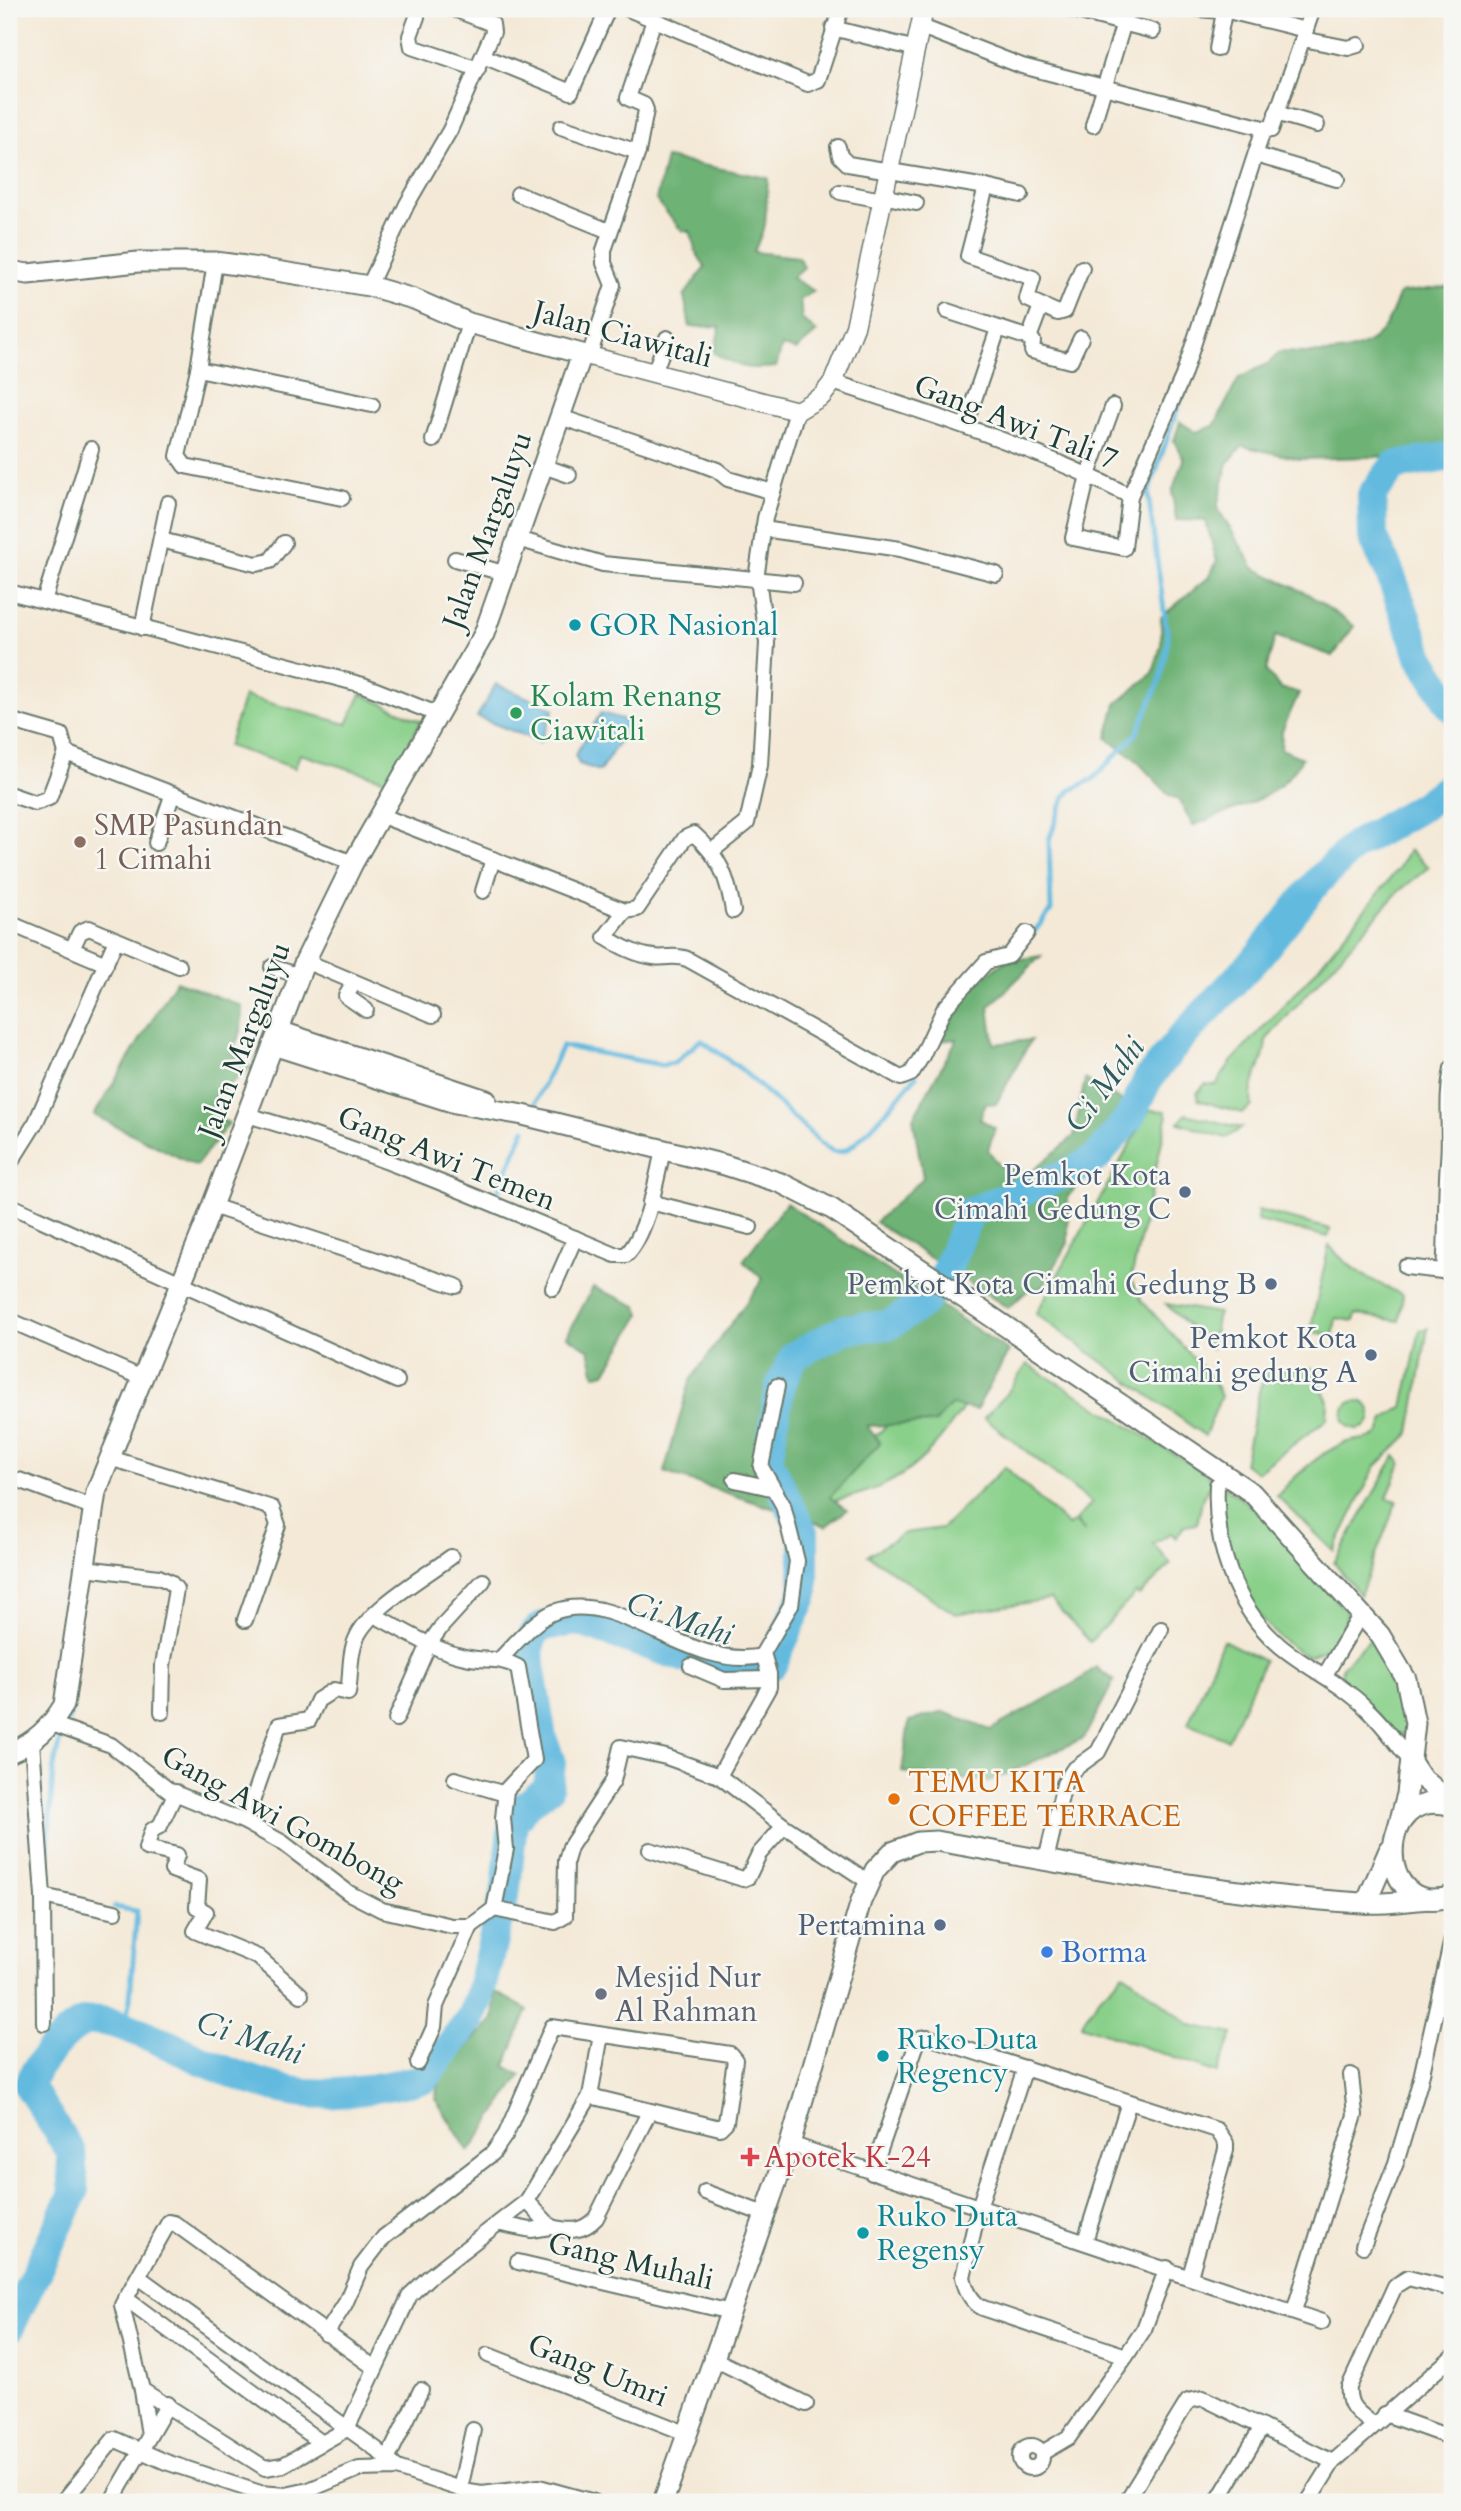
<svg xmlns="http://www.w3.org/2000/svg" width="1461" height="2511" viewBox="0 0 1461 2511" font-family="Cardo,serif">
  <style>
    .green { fill: #89d08a; stroke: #54865f; stroke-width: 2 }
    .forest { fill: #6eb276; stroke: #467855; stroke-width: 2 }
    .water { fill: #62badf; stroke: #407c8a; stroke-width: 2 }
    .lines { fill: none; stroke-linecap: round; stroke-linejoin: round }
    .stream { stroke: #62badf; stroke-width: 5 }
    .river { stroke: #62badf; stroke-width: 30 }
    .minor-casing { stroke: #6a796d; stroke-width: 18 }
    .tertiary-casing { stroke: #6a796d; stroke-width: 21 }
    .secondary-casing { stroke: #6a796d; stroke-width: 23 }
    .minor { stroke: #fff; stroke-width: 14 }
    .tertiary { stroke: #fff; stroke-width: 18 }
    .secondary { stroke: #fff; stroke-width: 19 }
    .culture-dot { fill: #0f9aa8; stroke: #f6f6f2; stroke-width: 2.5 }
    .leisure-dot { fill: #2e9e5b; stroke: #f6f6f2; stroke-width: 2.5 }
    .education-dot { fill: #8d6e63; stroke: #f6f6f2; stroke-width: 2.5 }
    .service-dot { fill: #5c6f8a; stroke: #f6f6f2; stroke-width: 2.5 }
    .food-dot { fill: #e8710a; stroke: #f6f6f2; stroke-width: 2.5 }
    .shop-dot { fill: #3f7fe0; stroke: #f6f6f2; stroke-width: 2.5 }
    .worship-dot { fill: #6b7280; stroke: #f6f6f2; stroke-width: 2.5 }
    .health-dot { fill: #e0444e; stroke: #f6f6f2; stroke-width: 2.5 }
    .labels { text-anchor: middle; stroke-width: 5; stroke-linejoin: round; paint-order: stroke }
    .street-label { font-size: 30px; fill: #1f3d34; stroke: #f6f6f2 }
    .culture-label { font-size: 30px; fill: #0d838f; stroke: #f6f6f2; text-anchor: start }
    .leisure-label { font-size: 30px; fill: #27864d; stroke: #f6f6f2; text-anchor: start }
    .education-label { font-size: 30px; fill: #785e54; stroke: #f6f6f2; text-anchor: start }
    .service-label { font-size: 30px; fill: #4e5e75; stroke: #f6f6f2; text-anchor: end }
    .food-label { font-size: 30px; fill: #c56008; stroke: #f6f6f2; text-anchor: start }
    .shop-label { font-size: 30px; fill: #366cbe; stroke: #f6f6f2; text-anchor: start }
    .worship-label { font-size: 30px; fill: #5b616d; stroke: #f6f6f2; text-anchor: start }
    .health-label { font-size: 30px; fill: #be3a42; stroke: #f6f6f2; text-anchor: start }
    .water-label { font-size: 32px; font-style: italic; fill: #305c5f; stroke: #f6f6f2 }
  </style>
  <rect width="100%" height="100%" fill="#f6f6f2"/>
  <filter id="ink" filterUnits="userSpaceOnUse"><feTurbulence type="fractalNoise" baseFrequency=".0143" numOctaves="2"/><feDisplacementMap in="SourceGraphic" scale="14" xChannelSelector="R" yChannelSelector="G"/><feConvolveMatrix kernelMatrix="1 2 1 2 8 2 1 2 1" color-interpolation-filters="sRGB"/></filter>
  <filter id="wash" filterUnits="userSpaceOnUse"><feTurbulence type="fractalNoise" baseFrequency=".00686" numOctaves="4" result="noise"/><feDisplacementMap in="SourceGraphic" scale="28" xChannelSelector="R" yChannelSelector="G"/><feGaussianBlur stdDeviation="1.57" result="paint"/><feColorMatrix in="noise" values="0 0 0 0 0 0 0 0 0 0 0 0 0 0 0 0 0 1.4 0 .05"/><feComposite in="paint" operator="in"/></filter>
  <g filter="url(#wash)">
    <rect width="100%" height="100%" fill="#f4e9d7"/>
    <g class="green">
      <polygon points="361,694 421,721 389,781 300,754 295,768 228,746 244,696 347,724"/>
      <path d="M1409,850l20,17 -31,25 -132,148c-1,29 -19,40 -14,66l-10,7 -44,-13 -1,-7 8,-9 11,1 15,-23 81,-87 86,-106z"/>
      <polygon points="1149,1110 1165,1111 1167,1118 1131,1280 1142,1301 1214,1381 1221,1396 1205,1436 1036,1314"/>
      <polygon points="1186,1114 1242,1128 1226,1138 1179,1123"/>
      <polygon points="1258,1210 1330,1229 1328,1237 1257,1221"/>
      <path d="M1329,1245c21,26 44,36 74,50l-4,26 -43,-7 -2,7 -18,-3 -3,17 -23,-3z"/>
      <polygon points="1166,1304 1218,1313 1211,1349"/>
      <path d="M1428,1328l-18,105 -35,34 -41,84 -57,-55c17,-19 42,-42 65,-52 12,-6 23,-2 37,-10l5,-15 19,-12 17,-77z"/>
      <polygon points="1027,1364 1215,1479 1203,1497 1197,1524 1184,1526 1176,1538 1171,1533 1153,1544 1171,1564 1139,1596 1136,1593 1090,1642 1050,1599 955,1614 868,1555 905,1533 942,1528 1005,1467 1068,1526 1075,1522 1085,1532 1076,1521 1092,1503 984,1418 1008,1392"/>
      <polygon points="1312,1368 1328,1401 1327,1419 1257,1472 1244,1463 1260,1387 1268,1372"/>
      <path d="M970,1398c-52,77 -76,93 -168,109l33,-54 44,-20 23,-24z"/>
      <circle cx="1357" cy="1415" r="14"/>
      <polygon points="1395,1456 1401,1463 1387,1498 1397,1501 1360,1595 1334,1563"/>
      <path d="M1221,1484l34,25 92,103c-3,23 -18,40 -40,44 -38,-18 -67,-61 -79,-101 -6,-21 -5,-48 -7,-71z"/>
      <polygon points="1376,1633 1399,1666 1415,1733 1396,1734 1341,1682 1342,1667"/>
      <polygon points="1223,1640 1264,1661 1228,1740 1188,1724"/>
      <polygon points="1124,1973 1191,2025 1233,2034 1217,2073 1081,2025 1098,1999"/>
    </g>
    <g class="forest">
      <path d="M666,158l102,20 -3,47 -11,27 44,5 6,10 -12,11 22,13 -14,9 2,19 15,13 -21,18 -14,-4 -6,21c-29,3 -36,1 -62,-14l6,-27 -30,1 -6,-31 21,-29 -9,-15 -6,-21h-8l-26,-31z"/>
      <path d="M1452,286v156l-16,13 -136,4 -58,-13 -14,17 -11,44 37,61 54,26 46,32 -21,30 -58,-20 -9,35 14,17 19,5 -17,38 -1,18 21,9c-23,44 -68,49 -109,68l-14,-27 -9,-3 -35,-37 -28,-21 9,-34 37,-31 8,-28v-28l47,-39 9,-16 -11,-41 -30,-1 -4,-28 12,-32 -10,-19 6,-19 16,10 18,-6 25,-48 30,-15 11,-11c33,1 82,8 104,-24 7,-10 11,-24 16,-35z"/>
      <polygon points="1041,956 989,1007 994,1044 1031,1040 996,1104 986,1103 980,1119 995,1128 988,1150 1000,1166 1030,1173 1074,1136 1085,1079 1126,1104 1106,1155 1068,1196 1068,1243 1043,1287 1027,1291 1008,1308 875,1222 923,1178 913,1118 957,1039 940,1041 968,991 1003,962"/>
      <polygon points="176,981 242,1006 241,1031 232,1052 251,1068 215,1095 221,1106 219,1119 229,1123 196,1166 94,1115"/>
      <polygon points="786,1203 1009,1351 976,1410 951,1405 935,1423 867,1426 880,1443 830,1497 847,1510 826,1526 664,1472 690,1381 763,1279 743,1261"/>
      <polygon points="593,1287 637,1306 641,1314 605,1373 595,1375 589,1350 567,1336"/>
      <polygon points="1096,1667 1114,1681 1084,1738 989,1782 902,1772 909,1721 944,1712 990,1730 1081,1679"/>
      <polygon points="496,1992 528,2010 505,2066 521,2075 469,2152 435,2098 442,2073 493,2019"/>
    </g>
    <g class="water">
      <polygon points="496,684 554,709 540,742 477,717"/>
      <polygon points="601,713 626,720 624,734 600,771 579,764 575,755"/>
    </g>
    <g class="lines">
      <g class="stream">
        <polyline points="1221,283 1247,202"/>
        <polyline points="1030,937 1051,910 1049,840 1064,798 1071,790 1093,779 1137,733 1160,680 1168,640 1148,494 1182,395"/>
        <polyline points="944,1025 957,1003"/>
        <path d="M535,1103l27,-57 100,19 12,-2 27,-23 40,29 80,74c7,6 15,12 25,7 19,-11 55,-56 70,-74"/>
        <polyline points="462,1184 496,1196 525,1129"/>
        <polyline points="68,1722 72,1706"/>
        <polyline points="47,1863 53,1771 61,1734"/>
        <polyline points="114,1907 137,1911 130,1999 124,2027"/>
      </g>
      <g class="river">
        <polyline points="1452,456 1394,466 1372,495 1373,537 1389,571 1420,656 1452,708"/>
        <path d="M9,2329l65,-136 -3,-41 -43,-67c9,-20 39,-60 61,-64 27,-6 102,36 130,47 22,9 49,19 72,23 44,8 89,-4 133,-12l46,-60 9,-22 27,-109 7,-66 14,-18 21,-15 3,-26 -9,-25 -12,-72 -1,-20 5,-12 8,-8 36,-5 154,53 40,-9 32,-71v-59l-36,-75 12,-74 14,-30 51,-27 44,-4 32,-20 21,-24 28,-69 106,-42 21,-13 33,-40 18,-38 31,-39 80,-85 59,-74 37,-36 68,-39 29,-22"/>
      </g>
    </g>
  </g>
  <g filter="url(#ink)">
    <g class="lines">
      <g class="minor-casing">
        <g id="minor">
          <polyline points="628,9 808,84 818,80 841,9"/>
          <polyline points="1069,9 1153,31"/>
          <polyline points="1199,9 1232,12 1306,30"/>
          <polyline points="417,17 410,36 412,47 478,69"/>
          <polyline points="919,26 1022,66 1271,130 1313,9"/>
          <polyline points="833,28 916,49"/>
          <polyline points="1303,39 1348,48 1358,45"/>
          <polyline points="1217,49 1224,12"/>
          <polyline points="483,56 571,92 608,9"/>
          <polyline points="1276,113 1317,125"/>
          <polyline points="1093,125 1128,9"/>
          <polyline points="561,127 638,152"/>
          <polyline points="838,147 840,156 848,164 986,187 1021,195"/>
          <polyline points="1256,155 1337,179"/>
          <polyline points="986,187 968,256 1033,278 1027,299 1058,313 1065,311 1082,268"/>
          <polyline points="840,192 882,200"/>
          <polyline points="518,194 609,231"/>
          <polyline points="882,196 916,203"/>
          <polyline points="215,262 198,369 178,456 185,466 342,498"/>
          <polyline points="369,286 407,204 450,130 493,32 492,24 454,9"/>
          <polyline points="1041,306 1029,338 1033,341 1032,351 1070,361 1081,338"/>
          <polyline points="947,311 1029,338"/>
          <polyline points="589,356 613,285 604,263 604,250 638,152 646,110 644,105 628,98 652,26"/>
          <polyline points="198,369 372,405"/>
          <polyline points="654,373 667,338"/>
          <path d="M833,382c100,33 202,65 297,114l-6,52 -51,-10 15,-63 25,-69"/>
          <polyline points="560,417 696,462 717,470 728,479 773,492"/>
          <polyline points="965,426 998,329"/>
          <polyline points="433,440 469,323"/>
          <polyline points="543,466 569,475"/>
          <polyline points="1130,496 1183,376 1264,128"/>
          <polyline points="763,529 900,549 996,574"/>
          <polyline points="518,539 603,564 794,583"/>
          <polyline points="161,540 256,564 270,561 284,543"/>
          <polyline points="455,559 506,574"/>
          <polyline points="9,592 363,685 437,714"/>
          <polyline points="44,601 91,449"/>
          <polyline points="142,628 168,503"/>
          <polyline points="9,720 61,735 66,753"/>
          <polyline points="9,794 35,803 49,798 66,753 353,863"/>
          <path d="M380,815l245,96 12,-2 48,-71 9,-4c26,23 34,44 39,77"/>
          <polyline points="156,843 172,796"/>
          <polyline points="712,851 747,823 760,765 767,643 757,572 765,518 797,411"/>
          <polyline points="483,891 493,859"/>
          <path d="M625,911l-20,26c15,9 31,18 49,20 13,2 20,-3 33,2l214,119 10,-4 11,-18 22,-47 42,-47 23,-6 18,-23"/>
          <polyline points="9,923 106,964"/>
          <polyline points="72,949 80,932 89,928 179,966"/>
          <polyline points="305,961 433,1015"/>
          <polyline points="272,967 300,976"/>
          <polyline points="354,983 346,996 366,1010"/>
          <path d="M247,1115c127,36 246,89 368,140h11c22,-22 30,-75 37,-105"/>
          <polyline points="9,1165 36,1122 116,940"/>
          <polyline points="650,1202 750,1227"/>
          <polyline points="9,1205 397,1381"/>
          <polyline points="212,1206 456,1286"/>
          <polyline points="1406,1267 1451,1272"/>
          <path d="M1444,1270c3,-36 1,-72 4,-109 3,-32 -3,-58 4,-93"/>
          <polyline points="553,1288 575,1238"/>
          <polyline points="9,1320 142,1378"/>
          <polyline points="110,1458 272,1508 278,1525 245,1620"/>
          <polyline points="19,1480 92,1507"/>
          <polyline points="735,1480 771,1488"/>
          <path d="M1217,1485c-3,58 17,121 62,160 27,23 61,37 87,63 17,16 31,35 45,54"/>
          <polyline points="85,1568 159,1577 170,1582 176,1589 163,1665 162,1712"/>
          <path d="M374,1615c29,15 59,35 91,42 21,5 32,-1 53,10l16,93 -28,30 -3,28 3,31 -12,60"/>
          <path d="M501,1658c16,-16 32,-37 53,-46 64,-25 135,60 208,44"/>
          <polyline points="691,1666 724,1680 769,1679"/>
          <polyline points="1325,1675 1361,1614"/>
          <polyline points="396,1719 429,1644 442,1626 483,1581"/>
          <polyline points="52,1724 111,1745 170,1791 245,1822 283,1843 349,1893 382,1910 452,1926 471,1926 494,1909"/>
          <polyline points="32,1742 43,1896 44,2023"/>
          <polyline points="719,1776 769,1687 769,1674 763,1653 791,1605 797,1561 783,1505 761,1467 777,1386"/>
          <polyline points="455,1779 505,1794"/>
          <polyline points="176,1792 160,1826 152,1830 146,1848 177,1855 172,1870 199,1880 197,1907 206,1912 195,1931 258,1957 301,1995"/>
          <path d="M245,1822l34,-97 30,-5 9,-20 16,-10 14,3c3,-17 1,-39 8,-54 12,-30 68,-62 95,-82"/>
          <polyline points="650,1850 743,1879 748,1877 759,1854 784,1826"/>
          <polyline points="1046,1860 1064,1784 1073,1770 1098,1752 1161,1629"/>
          <polyline points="43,1896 115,1912"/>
          <polyline points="494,1909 555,1922 565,1916 566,1861 570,1847 613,1781 621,1747 666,1757 719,1776 784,1826 869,1882"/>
          <polyline points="418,2063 434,2027 436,2006 471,1926"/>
          <path d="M1025,2068l-46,139 -16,70c3,14 8,25 20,31l143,48"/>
          <polyline points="790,2144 1322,2322"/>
          <polyline points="872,2173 916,2046 921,2038 928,2037 1217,2130 1226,2143 1226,2150 1190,2276"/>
          <polyline points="705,2192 764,2214"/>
          <path d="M527,2201l24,26c18,4 31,6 45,-9l53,-106"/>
          <polyline points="501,2224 531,2230 551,2227"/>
          <polyline points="1085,2241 1129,2102"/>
          <polyline points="1363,2246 1396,2163 1420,2082 1452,1939"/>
          <polyline points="518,2262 731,2312"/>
          <polyline points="140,2278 376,2449 397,2468"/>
          <polyline points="125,2298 322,2443"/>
          <polyline points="1294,2311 1355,2115 1351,2075"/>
          <polyline points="326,2334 345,2304 361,2267 384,2237 493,2153 506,2134 552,2027 730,2054 735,2060 726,2122 720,2128 590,2096"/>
          <polyline points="488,2355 688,2434"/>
          <polyline points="714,2359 806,2404"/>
          <polyline points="142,2390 265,2468 283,2465 347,2429 410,2295 429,2277 527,2201 590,2096 601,2035"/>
          <polyline points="1385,2414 1452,2438"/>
          <path d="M1373,2424c-15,-11 -26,-18 -24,-37l46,-101 13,-8 44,11"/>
          <polyline points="149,2435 142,2390 122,2305 169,2222 174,2223 375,2368"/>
          <circle cx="1031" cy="2457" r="11"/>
          <polyline points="1042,2453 1069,2437 1126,2356 1144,2329 1167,2268"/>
          <polyline points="387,2460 421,2390"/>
          <polyline points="460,2489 473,2430"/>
          <polyline points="63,2502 114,2439 166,2462 260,2493 286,2495 309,2490 359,2469 397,2468 469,2492 482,2494 539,2487 594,2502"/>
          <polyline points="111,2502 168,2404"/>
          <polyline points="1126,2502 1188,2401 1203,2398 1333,2462"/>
          <polyline points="1217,2502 1262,2427"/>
          <polyline points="1308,2502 1333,2462 1452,2357"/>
        </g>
      </g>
      <g class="tertiary-casing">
        <polyline id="tertiary" points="582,354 797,411 822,396 833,382 855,327 924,9"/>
      </g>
      <g class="secondary-casing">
        <g id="secondary">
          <path d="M9,271l19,3 110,-12h77l30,4 124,20 45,13 55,24 113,31 -98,280 -131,229 -48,98 -101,266 -108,265 -32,213c-14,23 -30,38 -55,48"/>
          <polyline points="279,1031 486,1100"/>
          <polyline points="273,1045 455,1103 523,1115 725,1165 781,1183 832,1209 1252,1493 1380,1635 1406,1679 1415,1723 1407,1794 1398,1827"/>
          <polyline points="1411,1762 1421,1777 1452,1803"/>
          <path d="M1452,1806c-78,-24 -79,116 0,90"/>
          <polyline points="1366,1903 1389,1850"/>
          <path d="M663,2502l127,-358 71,-243 14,-31 17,-18 26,-10 19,-1c141,25 282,53 425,62 25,2 50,-4 75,-4"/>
        </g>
      </g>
      <use href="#minor" class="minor"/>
      <use href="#tertiary" class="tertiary"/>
      <use href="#secondary" class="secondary"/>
    </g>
  </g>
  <g class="culture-dot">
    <circle cx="575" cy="625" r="7"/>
    <circle cx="883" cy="2056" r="7"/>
    <circle cx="863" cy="2233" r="7"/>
  </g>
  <circle class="leisure-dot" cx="516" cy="713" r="7"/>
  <circle class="education-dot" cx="80" cy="842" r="7"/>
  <g class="service-dot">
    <circle cx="1185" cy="1192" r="7"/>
    <circle cx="1271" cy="1284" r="7"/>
    <circle cx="1371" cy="1355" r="7"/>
    <circle cx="940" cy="1925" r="7"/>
  </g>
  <circle class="food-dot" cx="894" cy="1799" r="7"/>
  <circle class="shop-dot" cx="1047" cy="1952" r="7"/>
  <circle class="worship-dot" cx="601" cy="1994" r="7"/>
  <path class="health-dot" d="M746.5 2146.5h7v7h7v7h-7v7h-7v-7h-7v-7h7z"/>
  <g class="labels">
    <g class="street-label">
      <text transform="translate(623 334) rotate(15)" y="10">Jalan Ciawitali</text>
      <text transform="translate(1016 422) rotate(21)" y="10">Gang Awi Tali 7</text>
      <text transform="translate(487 530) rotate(-70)" y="10">Jalan Margaluyu</text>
      <text transform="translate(244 1040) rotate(-69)" y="10">Jalan Margaluyu</text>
      <text transform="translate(447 1158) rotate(22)" y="10">Gang Awi Temen</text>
      <text transform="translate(283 1819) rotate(29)" y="10">Gang Awi Gombong</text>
      <text transform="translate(631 2261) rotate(13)" y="10">Gang Muhali</text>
      <text transform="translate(598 2370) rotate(22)" y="10">Gang Umri</text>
    </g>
    <g class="culture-label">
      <text x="589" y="635">GOR Nasional</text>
      <text x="897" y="2049">Ruko Duta<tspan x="897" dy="34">Regency</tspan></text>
      <text x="877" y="2226">Ruko Duta<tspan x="877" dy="34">Regensy</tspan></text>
    </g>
    <g class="leisure-label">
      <text x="530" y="706">Kolam Renang<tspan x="530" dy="34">Ciawitali</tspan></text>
    </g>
    <g class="education-label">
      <text x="94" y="835">SMP Pasundan<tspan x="94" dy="34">1 Cimahi</tspan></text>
    </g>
    <g class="service-label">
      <text x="1171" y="1185">Pemkot Kota<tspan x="1171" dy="34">Cimahi Gedung C</tspan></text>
      <text x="1257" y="1294">Pemkot Kota Cimahi Gedung B</text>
      <text x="1357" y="1348">Pemkot Kota<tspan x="1357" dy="34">Cimahi gedung A</tspan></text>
      <text x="926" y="1935">Pertamina</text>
    </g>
    <g class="food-label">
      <text x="908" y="1792">TEMU KITA<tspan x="908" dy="34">COFFEE TERRACE</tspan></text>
    </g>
    <g class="shop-label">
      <text x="1061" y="1962">Borma</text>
    </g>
    <g class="worship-label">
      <text x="615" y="1987">Mesjid Nur<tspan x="615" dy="34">Al Rahman</tspan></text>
    </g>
    <g class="health-label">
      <text x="764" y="2167">Apotek K-24</text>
    </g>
    <g class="water-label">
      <text transform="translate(1104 1084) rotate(-53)" y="11">Ci Mahi</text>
      <text transform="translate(680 1618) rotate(18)" y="11">Ci Mahi</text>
      <text transform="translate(250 2037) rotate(18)" y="11">Ci Mahi</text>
    </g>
  </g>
  <rect width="1461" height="2511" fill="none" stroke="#f6f6f2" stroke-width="35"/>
</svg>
